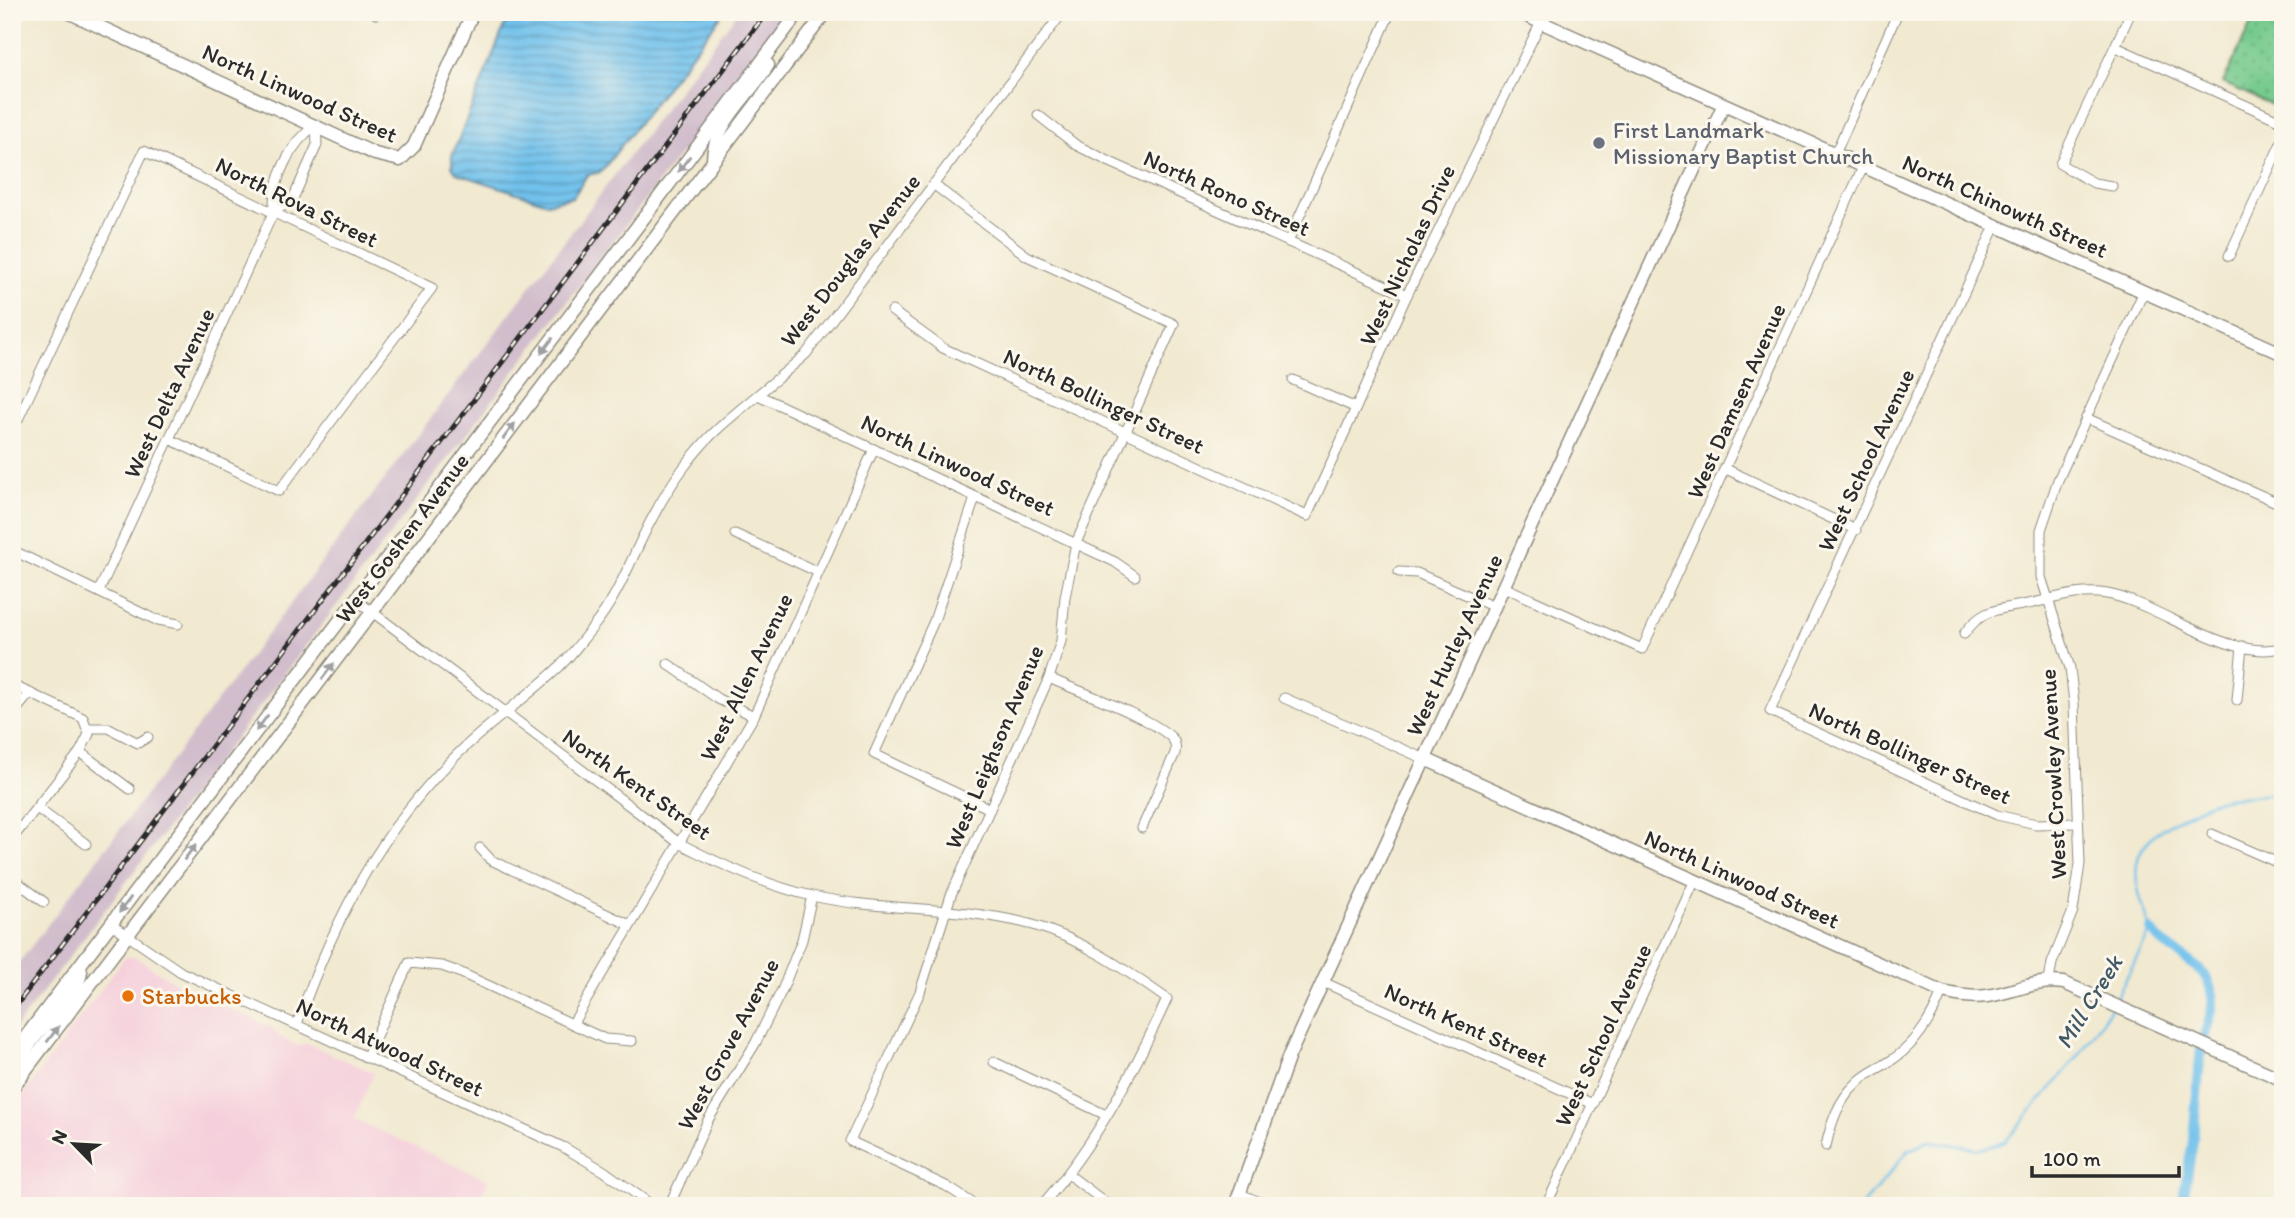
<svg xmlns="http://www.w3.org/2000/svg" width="2295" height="1218" viewBox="0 0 2295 1218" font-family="Itim,sans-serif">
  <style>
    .built { fill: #f5cfdb }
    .railway { fill: #d1bdcc }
    .park { fill: url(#park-dots); stroke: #517b5c; stroke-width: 2 }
    .water { fill: url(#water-rules); stroke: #4e768c; stroke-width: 2 }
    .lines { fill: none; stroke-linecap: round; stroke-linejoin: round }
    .stream { stroke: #71c1ec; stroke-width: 2.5 }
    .canal { stroke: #71c1ec; stroke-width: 10 }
    .street-casing { stroke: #8e8a7e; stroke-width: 11 }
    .secondary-casing { stroke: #8e8a7e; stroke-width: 15 }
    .street { stroke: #fff; stroke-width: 9 }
    .secondary { stroke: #fff; stroke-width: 12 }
    .rail-casing { stroke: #2b2b2b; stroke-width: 5 }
    .rail { stroke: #fbf7ec; stroke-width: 2.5; stroke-dasharray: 8; stroke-linecap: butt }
    .oneway { fill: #a0a0a0 }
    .worship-dot { fill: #6b7280; stroke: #fbf7ec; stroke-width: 2.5 }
    .food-dot { fill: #e8710a; stroke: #fbf7ec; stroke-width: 2.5 }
    .labels { text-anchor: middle; stroke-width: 6; stroke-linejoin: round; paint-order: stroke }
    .street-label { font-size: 23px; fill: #2b2b2b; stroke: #fbf7ec }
    .worship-label { font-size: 23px; fill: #5b616d; stroke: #fbf7ec; text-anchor: start }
    .food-label { font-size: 23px; fill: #c56008; stroke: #fbf7ec; text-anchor: start }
    .water-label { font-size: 24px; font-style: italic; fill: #405865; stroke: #fbf7ec }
  </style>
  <defs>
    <pattern id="park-dots" width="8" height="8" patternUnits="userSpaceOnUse" patternTransform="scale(1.75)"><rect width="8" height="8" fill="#77cb8e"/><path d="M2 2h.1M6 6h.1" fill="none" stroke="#67ae7b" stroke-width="1.8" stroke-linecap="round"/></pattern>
    <pattern id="water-rules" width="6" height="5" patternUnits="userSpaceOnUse" patternTransform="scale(1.75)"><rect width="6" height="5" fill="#71c1ec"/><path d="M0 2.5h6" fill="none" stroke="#5d9dbf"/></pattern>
  </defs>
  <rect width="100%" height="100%" fill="#fbf7ec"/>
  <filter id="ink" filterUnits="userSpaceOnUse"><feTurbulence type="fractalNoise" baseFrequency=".0143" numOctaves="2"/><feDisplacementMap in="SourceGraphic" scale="14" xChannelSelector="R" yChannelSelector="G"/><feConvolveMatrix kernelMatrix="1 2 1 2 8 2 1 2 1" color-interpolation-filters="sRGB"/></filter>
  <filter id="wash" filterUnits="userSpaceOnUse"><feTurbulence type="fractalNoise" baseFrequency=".00686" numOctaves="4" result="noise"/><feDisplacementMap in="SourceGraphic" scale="28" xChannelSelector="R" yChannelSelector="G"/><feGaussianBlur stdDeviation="1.57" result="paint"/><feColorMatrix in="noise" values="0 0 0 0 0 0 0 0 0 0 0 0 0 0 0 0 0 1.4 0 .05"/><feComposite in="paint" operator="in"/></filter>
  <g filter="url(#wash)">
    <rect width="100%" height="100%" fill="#f1e9d0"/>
    <polygon class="built" points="125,957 135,957 180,986 183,993 198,1001 206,998 272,1028 278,1036 298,1046 308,1044 374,1073 354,1119 488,1180 476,1206 12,1206 12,1110"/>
    <polygon class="railway" points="738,12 788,12 12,1032 12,972"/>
    <polygon class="park" points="2255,15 2273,17 2274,26 2283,34 2283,110 2223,83"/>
    <polygon class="water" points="510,12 724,12 601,172 587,175 573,197 547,203 456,173 452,167 452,156"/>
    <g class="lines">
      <g class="stream">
        <path d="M2114,1002l37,-72c-19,-53 -29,-82 29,-112 15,-8 32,-18 49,-20 18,-2 36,-2 54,-6"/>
        <polyline points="1862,1206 1908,1151 1929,1141 1980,1149 2005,1142 2080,1054 2111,1008"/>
      </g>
      <polyline class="canal" points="2151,930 2158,939 2198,968 2207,979 2213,994 2212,1010 2201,1048 2193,1141 2182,1206"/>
    </g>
  </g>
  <g filter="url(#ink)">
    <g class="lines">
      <g class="street-casing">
        <g id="street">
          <polyline points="376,14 377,12"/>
          <polyline points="2116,47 2283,122"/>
          <polyline points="1038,115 1076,145 1110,162 1407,295"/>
          <polyline points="1835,154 1898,12"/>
          <polyline points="933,184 1027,256 1174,324 1076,543 1065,597 1061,641 1049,678 951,895 920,992 850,1141 946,1186 977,1206"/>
          <polyline points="2112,186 2094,183 2060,164 2131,12"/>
          <polyline points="274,211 292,201 317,145 316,125"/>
          <polyline points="1996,224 1770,711 1997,815 2036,824 2078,823"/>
          <polyline points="1288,242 1390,13"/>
          <polyline points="2229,256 2283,139"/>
          <polyline points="892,311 943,348 1307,516 1407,295 1546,12"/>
          <polyline points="1293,380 1356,408"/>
          <polyline points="760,396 1115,562 1135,576"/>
          <polyline points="2086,418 2283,505"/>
          <polyline points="12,432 144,151 432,288 279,491 169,439"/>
          <polyline points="1726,469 1856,530"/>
          <polyline points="975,498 934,621 874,754 990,809"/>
          <polyline points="735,534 818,572"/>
          <polyline points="12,550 154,619 178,624"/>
          <polyline points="1399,572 1417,573 1494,607"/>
          <polyline points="1504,587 1642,649 1863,167"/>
          <path d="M99,591l175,-380c-2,-31 16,-68 42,-86"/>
          <path d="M355,599l324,244c42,22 86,42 133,53 73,16 148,9 221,29 49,14 93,45 134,74 -33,73 -72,146 -126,207"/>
          <path d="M1964,634c19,-26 33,-24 64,-30 25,-5 53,-15 79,-10 49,8 125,70 176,53"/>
          <polyline points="668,664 718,699 754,716"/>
          <path d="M1049,678c33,15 98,37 123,60 4,5 4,10 3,15l-33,75"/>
          <polyline points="12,685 83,718 89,734 80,752 12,839"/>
          <polyline points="1284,698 1425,759"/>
          <polyline points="2237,700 2242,646"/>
          <polyline points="12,715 30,693"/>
          <polyline points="88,728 109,728 138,743 148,737"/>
          <polyline points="80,752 130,789"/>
          <polyline points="37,808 86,844"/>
          <polyline points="2212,834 2283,865"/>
          <polyline points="480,848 491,860 630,925"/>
          <polyline points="12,878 44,902"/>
          <polyline points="111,924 181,972 563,1147 604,1171 653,1206"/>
          <polyline points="2049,981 2052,963 2073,911 2080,864 2074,703 2070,668 2041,577 2041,530 2058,480 2144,291"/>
          <polyline points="1323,982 1593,1104"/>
          <polyline points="573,1023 754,716 874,449"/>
          <path d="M297,1024c38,-106 85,-199 169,-278 30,-28 64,-51 93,-79 13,-12 23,-27 34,-40 28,-34 40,-75 61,-112 16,-31 41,-66 67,-89 28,-25 57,-47 85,-72l257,-342"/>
          <polyline points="366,1058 409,963 442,966 461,973 605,1039 632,1041"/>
          <polyline points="994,1062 1106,1115"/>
          <path d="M1826,1146c5,-23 12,-45 30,-62 9,-10 20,-14 31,-21 27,-16 44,-42 55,-71"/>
          <polyline points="1068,1174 1110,1206"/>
          <polyline points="1240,1194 1270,1206"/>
          <polyline points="669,1206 708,1120 755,1044 783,988 802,940 812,896"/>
          <polyline points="1546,1206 1695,880"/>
        </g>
      </g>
      <g class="secondary-casing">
        <g id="secondary">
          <polyline points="68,12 375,154 400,160 414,146 473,12"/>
          <polyline points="1518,12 2283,354"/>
          <path d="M713,161c-1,-36 37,-66 55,-96"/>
          <path d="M1425,759l517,233c15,3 29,6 45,4 28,-4 48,-17 77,-13l219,97"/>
          <polyline points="12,1055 799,12"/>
          <path d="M22,1076c-8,-39 56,-69 59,-105"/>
          <polyline points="12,1088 826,12"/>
          <polyline points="1235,1206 1289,1056 1723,106"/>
        </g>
      </g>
      <use href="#street" class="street"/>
      <use href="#secondary" class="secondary"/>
      <g class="rail-casing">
        <polyline id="rail" points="12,1011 767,12"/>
      </g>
      <use href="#rail" class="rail"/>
    </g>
    <defs><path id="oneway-solid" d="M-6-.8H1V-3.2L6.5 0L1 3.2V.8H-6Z" transform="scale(1.75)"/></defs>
    <g class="oneway">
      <use href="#oneway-solid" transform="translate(684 164) rotate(127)"/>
      <use href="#oneway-solid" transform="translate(547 346) rotate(127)"/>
      <use href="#oneway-solid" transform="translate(509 431) rotate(-53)"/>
      <use href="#oneway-solid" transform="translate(328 671) rotate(-53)"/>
      <use href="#oneway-solid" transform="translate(262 723) rotate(127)"/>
      <use href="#oneway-solid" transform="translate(190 852) rotate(-53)"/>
      <use href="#oneway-solid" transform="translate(125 905) rotate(127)"/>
      <use href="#oneway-solid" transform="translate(53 1034) rotate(-53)"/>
    </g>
  </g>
  <circle class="worship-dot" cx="1599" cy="143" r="7"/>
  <circle class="food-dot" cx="128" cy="996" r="7"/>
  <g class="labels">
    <g class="street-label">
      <text transform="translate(300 93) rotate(24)" y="8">North Linwood Street</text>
      <text transform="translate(1227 193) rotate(24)" y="8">North Rono Street</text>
      <text transform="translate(297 202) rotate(26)" y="8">North Rova Street</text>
      <text transform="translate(2005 206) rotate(24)" y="8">North Chinowth Street</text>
      <text transform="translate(1407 255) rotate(-65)" y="8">West Nicholas Drive</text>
      <text transform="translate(850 260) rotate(-52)" y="8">West Douglas Avenue</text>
      <text transform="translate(169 393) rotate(-65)" y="8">West Delta Avenue</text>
      <text transform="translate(1104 401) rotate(25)" y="8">North Bollinger Street</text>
      <text transform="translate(1736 401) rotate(-66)" y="8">West Damsen Avenue</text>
      <text transform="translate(1866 460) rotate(-65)" y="8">West School Avenue</text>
      <text transform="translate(958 465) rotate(25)" y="8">North Linwood Street</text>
      <text transform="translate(402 538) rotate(-53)" y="8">West Goshen Avenue</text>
      <text transform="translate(1454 645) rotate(-65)" y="8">West Hurley Avenue</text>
      <text transform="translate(746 677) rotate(-64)" y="8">West Allen Avenue</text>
      <text transform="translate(994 747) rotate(-67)" y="8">West Leighson Avenue</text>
      <text transform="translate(1910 753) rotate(24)" y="8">North Bollinger Street</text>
      <text transform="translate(2053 774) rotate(-93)" y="8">West Crowley Avenue</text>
      <text transform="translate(637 784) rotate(35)" y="8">North Kent Street</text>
      <text transform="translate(1742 879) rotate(24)" y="8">North Linwood Street</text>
      <text transform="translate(1466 1025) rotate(24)" y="8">North Kent Street</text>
      <text transform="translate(1603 1035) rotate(-65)" y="8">West School Avenue</text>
      <text transform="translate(728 1044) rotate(-62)" y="8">West Grove Avenue</text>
      <text transform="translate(390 1047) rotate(25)" y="8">North Atwood Street</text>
    </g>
    <g class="worship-label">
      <text x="1613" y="138">First Landmark<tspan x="1613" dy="26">Missionary Baptist Church</tspan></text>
    </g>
    <g class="food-label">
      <text x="142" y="1004">Starbucks</text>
    </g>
    <g class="water-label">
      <text transform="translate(2089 1002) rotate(-58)" y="8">Mill Creek</text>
    </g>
  </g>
  <rect width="2295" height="1218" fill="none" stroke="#fbf7ec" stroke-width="42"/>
  <g transform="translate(74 1144) rotate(295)" stroke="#fbf7ec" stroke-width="5" paint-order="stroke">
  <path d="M0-5L12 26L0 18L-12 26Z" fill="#2b2b2b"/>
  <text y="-10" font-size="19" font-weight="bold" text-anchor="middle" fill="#2b2b2b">N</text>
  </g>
  <path d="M2032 1166v10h147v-10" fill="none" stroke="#2b2b2b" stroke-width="3.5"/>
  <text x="2043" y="1166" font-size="21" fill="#2b2b2b" stroke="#fbf7ec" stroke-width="5" paint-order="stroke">100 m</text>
</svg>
